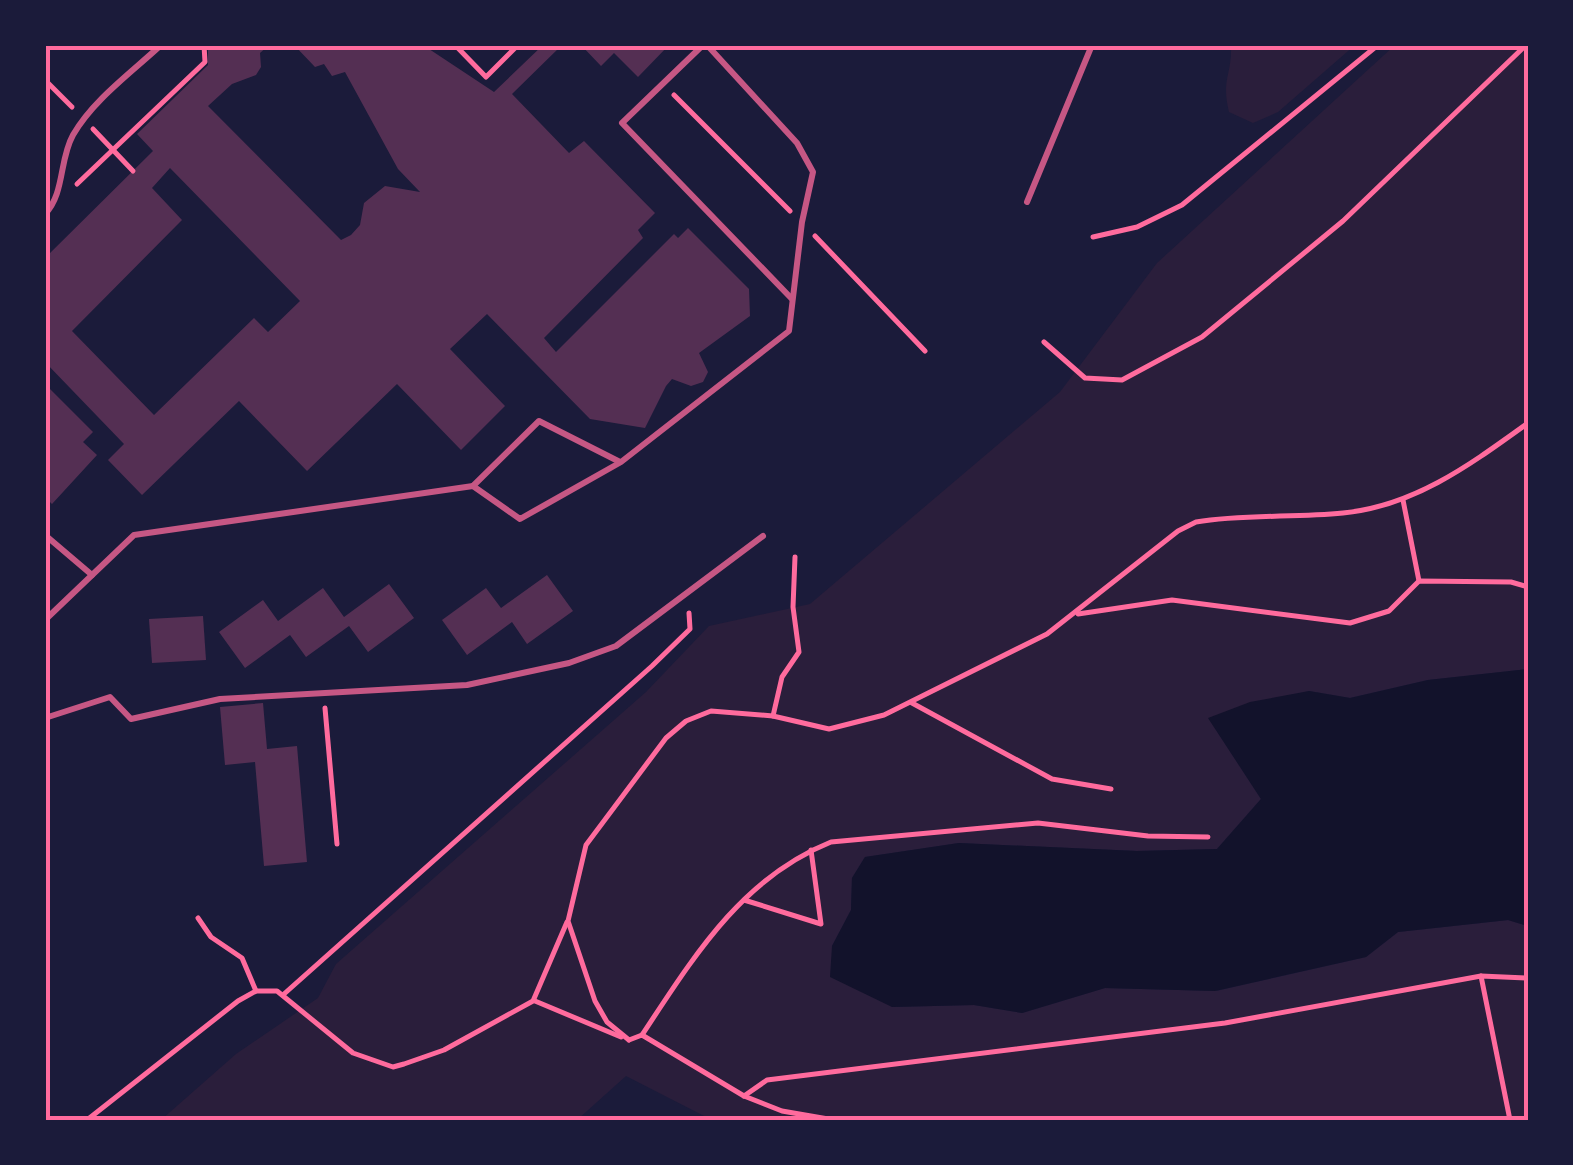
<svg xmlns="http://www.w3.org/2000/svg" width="1573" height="1165" viewBox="0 0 1573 1165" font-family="'DM Sans',sans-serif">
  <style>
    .green { fill: #2a1e3b }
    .water { fill: #12122b }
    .building { fill: #542f53; fill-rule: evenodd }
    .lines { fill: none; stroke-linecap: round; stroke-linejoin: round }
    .path { stroke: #ff6b9d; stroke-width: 5 }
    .service { stroke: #c65784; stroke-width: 6 }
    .neatline { fill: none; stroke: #ff6b9d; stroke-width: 4 }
  </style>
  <rect width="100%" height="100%" fill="#1b1b3a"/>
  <g class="green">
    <path d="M1231,45h124l-77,67 -25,11 -24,-11c-8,-33 3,-36 2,-67z"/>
    <polygon points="1395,45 1528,45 1528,669 1428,680 1350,698 1309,691 1209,719 1261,799 1217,849 1137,851 959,843 865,857 852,878 851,910 832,946 892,1007 974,1005 1022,1013 1105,988 1216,991 1366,957 1398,932 1508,920 1528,926 1528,1120 712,1120 626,1076 577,1120 161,1120 236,1054 318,998 336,964 646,692 709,626 810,604 1060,392 1157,263"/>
  </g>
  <polygon class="water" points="1528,669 1528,926 1508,920 1398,932 1366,957 1215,991 1105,988 1022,1013 974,1005 892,1007 830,977 832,946 851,910 852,878 865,857 959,843 1137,851 1217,849 1261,799 1208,718 1250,702 1309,691 1350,698 1428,680"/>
  <g class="building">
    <path d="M208,45h61l-9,8 1,14 -5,8 -24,9 -24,22 133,134 10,-5 9,-10 4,-22 21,-17 35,6 -22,-23 -53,-97 -13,4 -8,-12 -9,3 -21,-22h129l71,47 49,-47h19l-50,49 57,59 15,-12 71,72 -17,17 5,8 -99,100 12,14 118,-118 4,4 10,-10 61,61 1,27 -51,37 9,19 -5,10 -12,4 -19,-7 -6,7 -21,42 -55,-9 -103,-105 -37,35 55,57 -44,44 -64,-66 -90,87 -68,-70 -97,94 -34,-35 16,-16 -79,-82v-104l108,-107 -16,-17 71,-69zM170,168l130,133 -32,31 -14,-14 -100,97 -82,-84 110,-111 -30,-32z"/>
    <polygon points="581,45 669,45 638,77 614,53 601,66"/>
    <polygon points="45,384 93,432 83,442 97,455 52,504 45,497"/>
    <polygon points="547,575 573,611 527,644 512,622 467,655 442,620 486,588 501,608"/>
    <polygon points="389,584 414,618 368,652 349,626 306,657 290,635 245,668 219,632 263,600 278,621 323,588 344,617"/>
    <polygon points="203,616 206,660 152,663 149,619"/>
    <polygon points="263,703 267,749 297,746 307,862 264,866 255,762 225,765 220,707"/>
  </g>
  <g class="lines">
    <g class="path">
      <polyline points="455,45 486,77 518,45"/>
      <polyline points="45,80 72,107"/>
      <polyline points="674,95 790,211"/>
      <polyline points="93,129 133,171"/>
      <polyline points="77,184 205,62 204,45"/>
      <polyline points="815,236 925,351"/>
      <polyline points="1093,237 1137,227 1182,205 1378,45"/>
      <polyline points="1044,342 1085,378 1122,380 1202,337 1343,221 1526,45"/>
      <polyline points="1403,500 1419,581"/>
      <polyline points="1078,614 1172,600 1350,623 1389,611 1419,581 1511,582 1528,587"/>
      <polyline points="912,703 1052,779 1111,789"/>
      <polyline points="325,708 337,844"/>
      <polyline points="773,716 782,677 799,652 793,607 795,557"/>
      <polyline points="744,900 821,924 811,850"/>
      <polyline points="198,918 211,937 242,958 256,991"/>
      <polyline points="1481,976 1510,1120"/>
      <polyline points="284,994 652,666 690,629 689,613"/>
      <polyline points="535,1001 621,1037"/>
      <path d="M642,1035c51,-77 99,-157 189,-193l207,-19 110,13 60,1"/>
      <path d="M629,1040l-22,-18 -12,-21 -27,-80 18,-76 80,-107 20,-17 25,-10 62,5 56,13 55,-14 163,-81 131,-103 18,-9c48,-8 98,-4 147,-9 72,-7 128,-49 185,-90"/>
      <polyline points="629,1040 642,1035 744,1096 782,1111 834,1120"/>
      <polyline points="744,1096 767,1080 1225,1023 1481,976 1528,978"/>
      <polyline points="87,1120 238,1001 256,991 277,991 353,1053 393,1067 404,1064 444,1050 533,1001 567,922"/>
    </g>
    <g class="service">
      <polyline points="703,45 622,123 792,299"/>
      <polyline points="1027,202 1092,45"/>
      <path d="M45,214c20,-21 14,-54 28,-79 20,-35 59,-63 88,-90"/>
      <polyline points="473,486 520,519 621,462 789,331 802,222 813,172 797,143 707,45"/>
      <polyline points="45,535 92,575"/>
      <polyline points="45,620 134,535 473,486 539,421 620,462"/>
      <polyline points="45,718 110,697 131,719 220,699 467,685 569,663 616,646 763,536"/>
    </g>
  </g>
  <rect width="1573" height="1165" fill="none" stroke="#1b1b3a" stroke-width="95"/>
  <rect x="48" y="48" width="1478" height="1070" class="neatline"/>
</svg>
